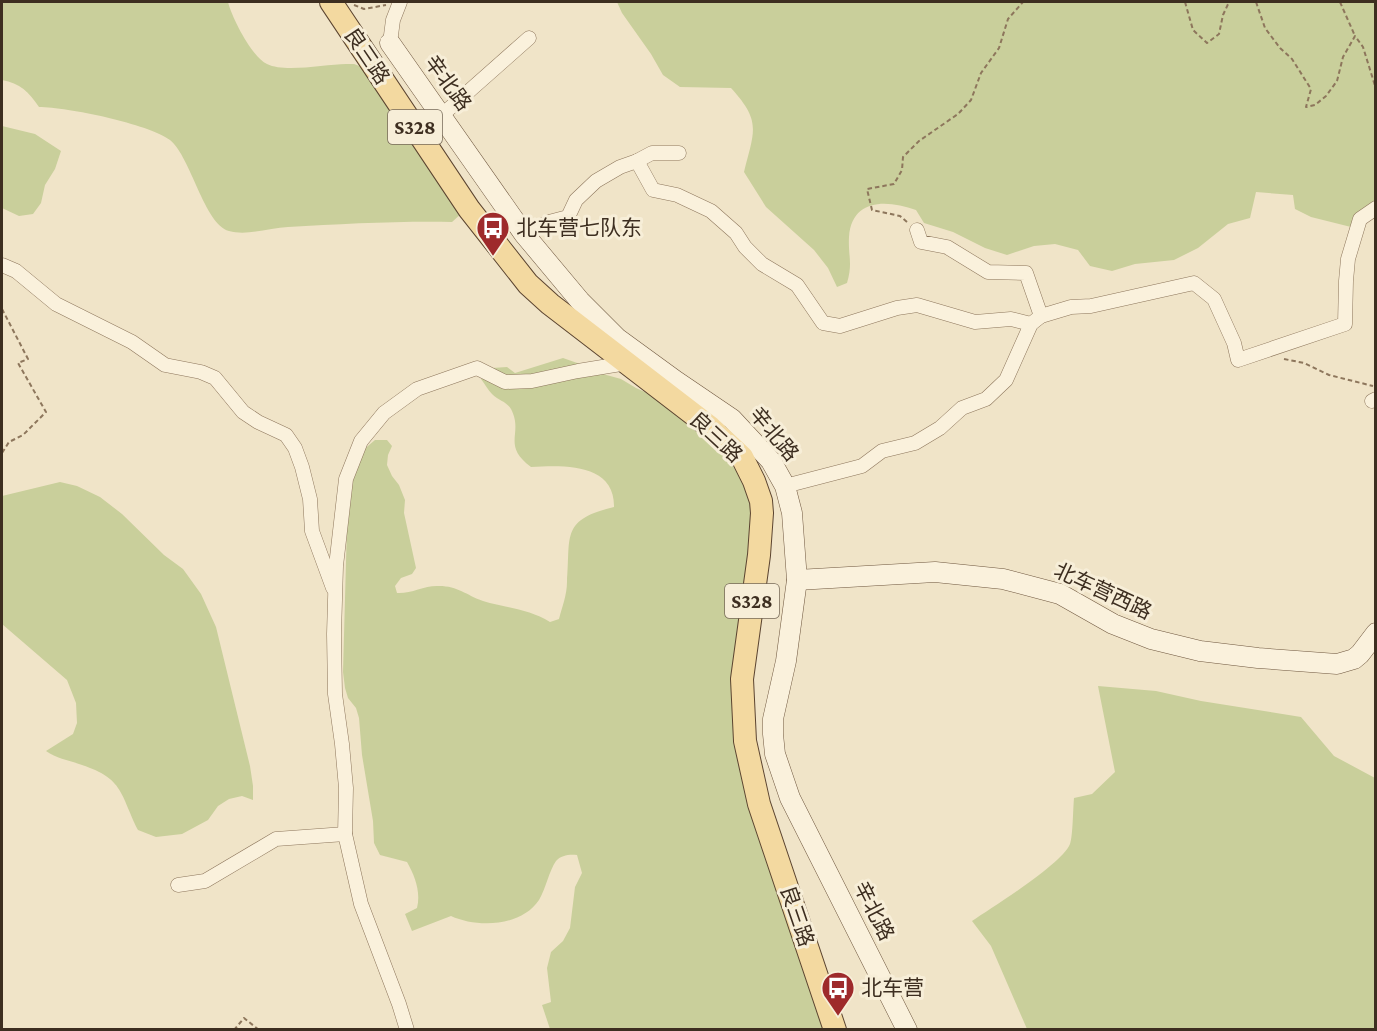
<svg xmlns="http://www.w3.org/2000/svg" width="1377" height="1031" viewBox="0 0 1377 1031" font-family="'Crimson Pro','Noto Sans SC',serif">
  <style>
    .green { fill: #c9cf9b }
    .lines { fill: none; stroke-linecap: round; stroke-linejoin: round }
    .street-casing { stroke: #8d765c; stroke-width: 15 }
    .secondary-casing { stroke: #6f573f; stroke-width: 21 }
    .primary-casing { stroke: #5b4430; stroke-width: 24 }
    .path { stroke: #8d765c; stroke-width: 2; stroke-dasharray: 4.5 3; stroke-linecap: butt }
    .street { stroke: #faf1dc; stroke-width: 14 }
    .secondary { stroke: #faf1dc; stroke-width: 20 }
    .primary { stroke: #f3d9a0; stroke-width: 22 }
    .labels { text-anchor: middle; stroke-width: 6; stroke-linejoin: round; paint-order: stroke }
    .shield { fill: #f7eed8; stroke: #756857; stroke-width: 1.5 }
    .shield-label { font-size: 20px; font-weight: bold; fill: #3d2e20 }
    .street-label { font-size: 21px; fill: #3d2e20; stroke: #f7eed8 }
    .poi-label { font-size: 21px; fill: #3d2e20; stroke: #f7eed8; text-anchor: start }
  </style>
  <rect width="100%" height="100%" fill="#f0e4c8"/>
  <g class="green">
    <path d="M2,2h226c4,16 24,55 39,62 18,9 59,0 79,0h8l8,3 100,146 -10,9c-54,-1 -110,2 -164,5 -18,1 -41,9 -59,4 -25,-7 -38,-74 -59,-91 -21,-16 -103,-33 -131,-33 -10,-15 -19,-24 -37,-27z"/>
    <path d="M617,2h758v198l-7,8 -9,21 -48,-12 -16,-8 -2,-14 -37,-3 -6,26 -22,6 -30,24 -24,12 -39,4 -23,7 -22,-5 -12,-16 -23,-6 -21,2 -27,9 -22,-7 -32,-16 -29,-9 -8,-13c-29,-10 -64,-12 -67,27 -1,19 4,26 -2,46l-10,4 -9,-19 -14,-18 -48,-43 -22,-35c10,-41 18,-50 -13,-84l-51,-1 -17,-12 -12,-21 -29,-41z"/>
    <polygon points="2,126 35,134 61,151 55,169 45,185 41,203 33,214 19,216 2,208"/>
    <path d="M563,358l17,6 12,7 29,8 15,9 20,9 34,27 32,29 13,16 9,13 7,19 1,16 -17,158 94,354h-279l-8,-24 9,-3 -4,-34 4,-16 12,-11 7,-13 5,-41 7,-14 -5,-18c-7,-1 -16,0 -21,6 -7,10 -10,27 -17,39 -18,27 -62,28 -88,16l-39,15 -7,-17 12,-6c4,-16 -2,-32 -10,-46l-27,-7 -6,-12 -1,-22 -11,-66 -3,-37 -3,-10 -8,-10 -3,-10 -2,-16 4,-147 7,-55 8,-19 13,-11h12l5,6 -4,9 -1,10 5,11 7,9 6,15 -1,13 12,55 -4,6 -11,4 -6,8 2,7c14,1 28,-8 42,-7 19,0 27,9 44,15 23,7 46,8 67,21l9,-3c3,-12 8,-24 8,-37 4,-46 -7,-62 47,-75 1,-44 -50,-42 -83,-40 -30,-23 -7,-33 -20,-58 -4,-7 -13,-9 -19,-15 -4,-4 -7,-10 -11,-15l11,-11 15,-1 8,6z"/>
    <path d="M60,482l17,4 23,11 22,17 42,41 19,14 18,25 15,33 34,139 3,20v14l-11,-4 -13,3 -11,7 -10,14 -26,14 -26,3 -18,-7c-18,-36 -14,-51 -56,-65 -13,-5 -25,-6 -36,-14l27,-17 4,-11 -1,-20 -9,-23 -65,-56v-128z"/>
    <path d="M1098,686l58,5 45,10 100,16 33,39 41,22v251h-348l-36,-83 -19,-25c21,-14 90,-57 98,-77 3,-8 3,-35 4,-46l18,-4 23,-22z"/>
  </g>
  <g class="lines">
    <g class="street-casing">
      <g id="street">
        <polyline points="390,43 393,20 400,2"/>
        <polyline points="442,115 529,38"/>
        <polyline points="637,161 653,190 677,195 711,211 736,233 745,247 762,264 797,285 823,323 840,326 897,308 917,305 975,322 1011,319 1031,324"/>
        <polyline points="524,234 549,222 568,217 576,200 596,181 620,167 637,161 652,153 679,153"/>
        <polyline points="2,265 16,271 56,304 132,342 165,365 201,372 215,378 243,412 258,422 286,435 295,448 302,467 310,499 312,531 333,588"/>
        <polyline points="1041,316 1071,307 1091,306 1194,283 1214,299 1234,343 1238,360 1345,324 1346,281 1348,259 1360,219 1376,208"/>
        <polyline points="1372,401 1376,399"/>
        <polyline points="785,486 862,466 882,451 915,443 940,428 962,408 986,399 1006,380 1031,324 1041,316 1026,273 988,272 947,247 921,242 917,230"/>
        <polyline points="178,885 205,881 276,839 345,834"/>
        <polyline points="407,1030 399,1004 361,904 345,834 346,788 342,744 335,694 334,634 336,566 346,479 361,441 384,413 417,389 477,368 505,382 532,381 578,371 627,363"/>
      </g>
    </g>
    <g class="secondary-casing">
      <g id="secondary">
        <polyline points="390,43 524,234 580,301 617,338 676,381 732,419 771,461 785,486 792,513 797,580 786,661 773,719 773,734 775,754 790,798 907,1030"/>
        <polyline points="797,580 935,572 1003,579 1060,594 1113,624 1151,639 1200,651 1258,658 1337,664 1354,659 1360,654 1376,633"/>
      </g>
    </g>
    <g class="primary-casing">
      <polyline id="primary" points="331,2 469,209 528,284 550,304 710,427 742,457 754,481 761,501 762,513 759,555 742,679 745,741 759,804 835,1030"/>
    </g>
    <g class="path">
      <polyline points="1185,2 1193,30 1207,43 1219,34 1223,15 1229,2"/>
      <polyline points="1256,2 1265,28 1280,48 1292,59 1311,89 1306,107 1315,105 1326,96 1337,81 1343,57 1355,36 1363,47 1376,89"/>
      <polyline points="1340,2 1355,36"/>
      <polyline points="354,5 364,9 386,5"/>
      <polyline points="907,222 900,216 872,210 867,189 894,184 902,170 903,157 919,141 958,114 971,100 981,73 999,48 1008,19 1023,2"/>
      <polyline points="2,309 28,359 18,363 46,412 23,435 9,442 2,453"/>
      <polyline points="1284,359 1304,363 1329,375 1373,386"/>
      <polyline points="234,1030 244,1018 259,1030"/>
    </g>
    <use href="#street" class="street"/>
    <use href="#secondary" class="secondary"/>
    <use href="#primary" class="primary"/>
  </g>
  <defs>
    <g id="bus-pin" transform="scale(1.725)"><path d="M0 17L-7.5 6A9.5 9.5 0 1 1 7.5 6Z" fill="#9e2a2b" stroke="#f7eed8"/><path d="M-5-6H5V4H4V6H2V4H-2V6H-4V4H-5ZM-3.5-4V0h7V-4ZM-3.5 1.2v1.5H-2V1.2ZM2 1.2v1.5H3.5V1.2Z" fill="#fff"/></g>
  </defs>
  <g fill-rule="evenodd">
    <use href="#bus-pin" x="493" y="228"/>
    <use href="#bus-pin" x="838" y="988"/>
  </g>
  <g class="labels">
    <g class="shield">
      <rect x="388" y="110" width="54" height="34" rx="4.5"/>
      <rect x="725" y="584" width="54" height="34" rx="4.5"/>
    </g>
    <g class="shield-label">
      <text x="415" y="134">S328</text>
      <text x="752" y="608">S328</text>
    </g>
    <g class="street-label">
      <text transform="translate(367 56) rotate(56)" y="7">良三路</text>
      <text transform="translate(448 83) rotate(54)" y="7">辛北路</text>
      <text transform="translate(774 434) rotate(50)" y="7">辛北路</text>
      <text transform="translate(716 437) rotate(43)" y="7">良三路</text>
      <text transform="translate(1103 591) rotate(25)" y="7">北车营西路</text>
      <text transform="translate(874 911) rotate(63)" y="7">辛北路</text>
      <text transform="translate(797 916) rotate(71)" y="7">良三路</text>
    </g>
    <g class="poi-label">
      <text x="516" y="235">北车营七队东</text>
      <text x="861" y="995">北车营</text>
    </g>
  </g>
  <rect width="1377" height="1031" fill="none" stroke="#3d2e20" stroke-width="6"/>
</svg>
